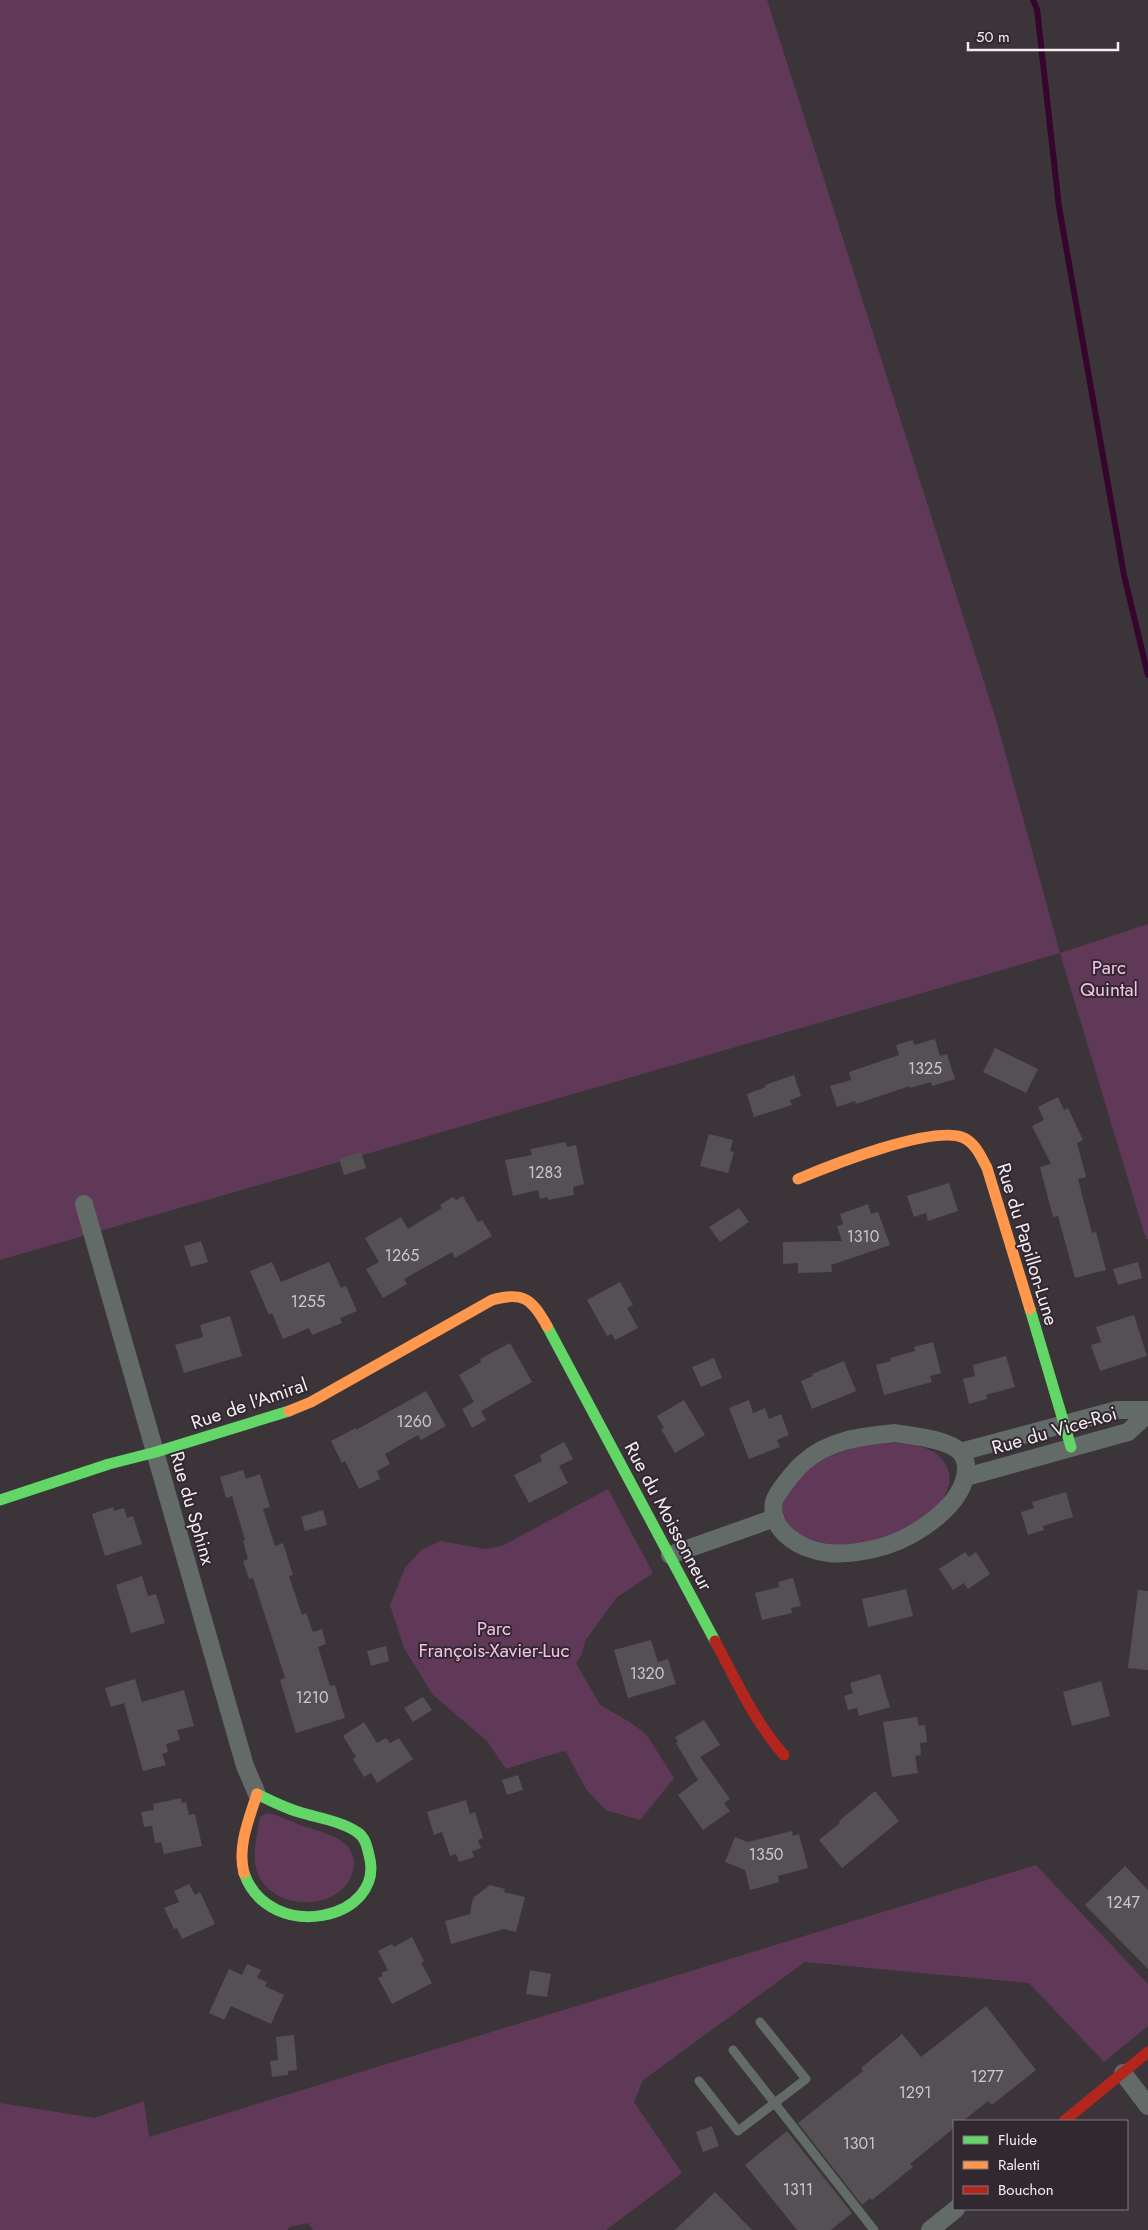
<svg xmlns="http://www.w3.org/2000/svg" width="1148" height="2230" viewBox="0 0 1148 2230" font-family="Jost,sans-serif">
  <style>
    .green { fill: #613958 }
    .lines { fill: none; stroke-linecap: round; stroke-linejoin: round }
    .stream { stroke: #36052e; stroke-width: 6 }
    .building { fill: #555053 }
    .lane { stroke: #626b67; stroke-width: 9 }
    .street { stroke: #626b67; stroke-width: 18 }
    .fast { stroke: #63d668; stroke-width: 11 }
    .slow { stroke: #ff974d; stroke-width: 11 }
    .jam { stroke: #b3261e; stroke-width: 11 }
    .labels { text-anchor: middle; stroke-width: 4; stroke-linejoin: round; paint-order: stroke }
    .number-label { font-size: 16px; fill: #ccc6ca }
    .park-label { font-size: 19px; fill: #f6c0e8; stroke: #322930 }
    .street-label { font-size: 19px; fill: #f4eef2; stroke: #322930 }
  </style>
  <rect width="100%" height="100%" fill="#3b3539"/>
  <g class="green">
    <polygon points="0,0 767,0 997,723 1060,953 1148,924 1148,1239 1146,1239 1060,953 0,1260"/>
    <path d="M888,1442c21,3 49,2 59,25 5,12 2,21 -4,32 -10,17 -34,29 -53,36 -16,5 -33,11 -51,10 -22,-1 -64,-14 -55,-44 1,-4 6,-9 8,-12 20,-33 60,-43 96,-47z"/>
    <polygon points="608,1489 653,1573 616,1598 585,1641 582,1654 576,1663 600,1705 628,1721 646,1734 674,1778 640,1820 606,1810 586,1789 566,1752 563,1751 506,1769 487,1741 433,1695 404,1648 390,1605 405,1568 421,1550 441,1541 485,1549 502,1546"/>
    <path d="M267,1813c12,2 24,9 36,13 14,5 31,8 42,18 6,5 9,13 9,20 -3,47 -79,51 -96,10 -7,-17 -1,-39 2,-57z"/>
    <polygon points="1036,1865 1148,1984 1148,2026 1104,2062 1029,1983 805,1962 643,2080 634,2102 682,2173 606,2230 313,2230 308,2223 289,2227 288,2230 0,2230 0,2103 95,2118 144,2101 149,2137"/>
  </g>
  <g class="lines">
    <polyline class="stream" points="1033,0 1037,9 1059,207 1124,575 1148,675"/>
  </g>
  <g class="building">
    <polygon points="935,1039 940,1056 947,1054 955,1079 932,1086 931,1082 910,1088 910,1086 856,1104 855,1101 837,1107 830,1086 851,1080 849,1072 899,1055 896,1045 913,1040 914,1045"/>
    <polygon points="995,1048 1038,1069 1026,1093 983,1072"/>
    <polygon points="794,1075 801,1096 790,1100 792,1105 754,1117 747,1094 766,1087 765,1085"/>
    <polygon points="1058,1097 1064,1110 1068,1108 1083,1140 1077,1143 1086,1177 1078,1179 1092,1233 1096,1232 1106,1270 1075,1278 1058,1216 1053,1217 1040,1167 1051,1164 1032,1126 1044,1120 1038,1107"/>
    <polygon points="709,1134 733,1140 730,1151 734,1152 728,1173 700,1166"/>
    <polygon points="566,1142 567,1147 576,1145 584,1184 573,1187 574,1195 548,1200 548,1197 540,1199 538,1190 513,1196 505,1160 532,1155 530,1149"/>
    <polygon points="361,1152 366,1168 344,1175 339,1159"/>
    <polygon points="949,1183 958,1211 928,1221 926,1213 914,1217 907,1196"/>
    <polygon points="463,1196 478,1222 482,1220 492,1236 455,1258 452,1252 404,1279 407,1284 383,1298 366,1269 379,1262 365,1238 401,1217 408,1229 442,1208 440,1205 453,1197 456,1200"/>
    <polygon points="868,1204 871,1214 878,1212 890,1245 831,1265 832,1272 798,1273 798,1263 783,1264 783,1242 842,1241 837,1226 843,1224 840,1214"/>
    <polygon points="739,1208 749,1222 720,1242 709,1227"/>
    <polygon points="201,1241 208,1262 191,1267 184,1246"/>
    <polygon points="272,1262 281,1282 329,1262 341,1288 346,1286 357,1311 340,1318 342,1323 312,1335 309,1328 283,1339 272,1313 269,1315 250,1271"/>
    <polygon points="1138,1262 1142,1278 1118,1285 1113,1269"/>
    <polygon points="620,1282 633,1305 627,1308 638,1328 615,1340 612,1334 607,1336 587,1300"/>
    <polygon points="1134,1315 1147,1356 1100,1371 1091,1345 1101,1342 1096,1327"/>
    <polygon points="230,1316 242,1356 184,1373 175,1345 203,1337 200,1325"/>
    <polygon points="933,1342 941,1373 930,1376 932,1382 884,1395 876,1365 891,1361 890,1358 915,1351 914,1347"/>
    <polygon points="510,1343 532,1382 481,1411 486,1420 472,1428 462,1409 474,1402 459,1375 481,1362 480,1359"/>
    <polygon points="1006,1356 1015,1387 986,1395 987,1399 969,1404 963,1379 975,1376 973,1365"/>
    <polygon points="714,1358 722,1378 701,1387 692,1367"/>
    <polygon points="844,1361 856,1391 812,1409 801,1381 813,1376 812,1374"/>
    <polygon points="426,1391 446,1426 421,1440 418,1435 385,1454 390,1464 377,1471 380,1479 359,1489 345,1461 342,1463 331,1441 356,1428 356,1430"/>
    <polygon points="684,1400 705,1435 675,1453 661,1429 664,1428 657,1416"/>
    <polygon points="749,1400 753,1413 765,1408 769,1419 781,1414 789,1435 777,1440 780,1447 749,1459 729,1408"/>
    <polygon points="564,1442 573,1459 559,1466 568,1483 529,1503 514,1475 542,1461 540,1455"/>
    <polygon points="243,1470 246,1479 260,1474 270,1507 263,1509 275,1546 283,1543 293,1575 289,1576 302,1615 306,1613 313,1632 322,1629 326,1644 318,1647 330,1686 335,1685 345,1718 296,1733 280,1680 285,1678 253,1578 249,1579 243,1561 248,1559 243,1541 245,1540 232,1496 226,1498 220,1477"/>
    <polygon points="1066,1492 1073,1517 1043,1526 1044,1530 1028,1535 1021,1512 1034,1508 1032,1502"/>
    <polygon points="113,1507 114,1511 124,1508 127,1518 133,1516 142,1544 105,1556 92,1514"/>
    <polygon points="323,1510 327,1525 305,1531 301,1517"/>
    <polygon points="965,1552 969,1557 976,1552 990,1574 968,1589 964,1583 953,1590 939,1569"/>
    <polygon points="142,1576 148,1596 156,1594 165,1623 131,1633 116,1585"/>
    <polygon points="793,1578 801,1606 791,1608 792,1613 762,1620 755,1593 779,1587 778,1582"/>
    <polygon points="906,1589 913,1616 868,1627 862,1599"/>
    <polygon points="1138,1590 1148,1591 1148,1670 1128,1668"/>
    <polygon points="651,1640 658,1662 668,1659 676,1684 628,1698 614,1650"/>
    <polygon points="386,1646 389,1661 371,1666 367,1651"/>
    <polygon points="880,1674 890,1707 859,1716 857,1708 848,1710 844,1696 853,1693 850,1683"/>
    <polygon points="135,1679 142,1702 184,1690 194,1726 177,1730 180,1740 166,1744 168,1752 162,1754 166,1765 143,1771 124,1703 111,1707 105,1688"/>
    <polygon points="1101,1681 1110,1716 1072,1726 1063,1692"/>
    <polygon points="423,1697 432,1710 413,1722 404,1708"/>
    <polygon points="917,1717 919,1726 925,1725 927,1742 920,1743 921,1755 915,1756 918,1773 892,1777 883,1722"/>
    <polygon points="704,1720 720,1745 700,1757 730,1799 724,1803 730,1811 703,1830 678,1795 698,1780 676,1743 678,1742 675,1737"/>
    <polygon points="364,1722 377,1743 386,1738 390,1743 399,1738 413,1759 377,1783 371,1773 364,1777 353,1759 356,1757 343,1736"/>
    <polygon points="518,1775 523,1790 507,1795 502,1780"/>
    <polygon points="875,1791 899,1821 842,1868 819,1840 840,1823 839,1821"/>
    <polygon points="181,1798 182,1803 186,1802 189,1815 195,1814 202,1846 164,1854 161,1842 155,1843 152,1826 144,1827 141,1812 154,1810 153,1804"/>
    <polygon points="466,1800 470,1814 475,1812 483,1838 478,1840 481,1848 472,1851 474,1857 459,1862 456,1854 450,1856 442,1832 434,1835 427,1812"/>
    <polygon points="792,1831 793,1836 799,1834 808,1868 778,1876 779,1882 750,1890 745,1870 725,1862 735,1837 748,1842"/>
    <polygon points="1125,1866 1148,1890 1148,1969 1085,1905"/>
    <polygon points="189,1884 195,1895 200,1892 215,1924 182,1939 177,1928 174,1929 164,1908 179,1902 174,1891"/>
    <polygon points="490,1885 505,1889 504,1892 525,1897 516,1932 504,1929 451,1944 445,1921 470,1914 472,1902 474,1897"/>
    <polygon points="412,1937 424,1961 421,1963 432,1983 392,2004 378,1978 383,1976 381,1973 388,1970 378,1951 392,1944 394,1947"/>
    <polygon points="247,1964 261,1970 257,1978 267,1982 265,1986 284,1995 271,2024 231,2006 224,2020 209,2013 229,1969 242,1975"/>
    <polygon points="530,1970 551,1974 547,1997 526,1994"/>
    <polygon points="986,2006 1036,2070 992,2105 988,2101 963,2121 954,2121 954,2128 910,2164 913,2167 872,2200 870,2198 862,2205 798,2123 863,2071 861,2068 902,2034 921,2057"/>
    <polygon points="294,2035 297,2070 288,2071 288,2075 272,2077 270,2061 278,2060 276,2037"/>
    <polygon points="712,2126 719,2146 703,2152 696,2132"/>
    <polygon points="787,2131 852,2213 831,2230 797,2230 745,2165"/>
    <polygon points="715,2192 752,2230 675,2230"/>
  </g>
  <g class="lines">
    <g class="lane">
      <polyline points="733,2050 874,2230"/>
      <polyline points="699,2081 738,2131 806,2079 760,2022"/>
    </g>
    <g class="street">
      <polyline points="84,1204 245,1766 257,1794"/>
      <path d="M895,1433c17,3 53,6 65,19 4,4 7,12 6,17 -1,36 -50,67 -81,77 -16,5 -40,9 -56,7 -25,-2 -61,-21 -55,-51 2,-9 22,-33 29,-39 25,-23 60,-27 92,-30z"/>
      <polyline points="960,1452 1117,1410 1148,1410"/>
      <polyline points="966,1477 1128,1432 1148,1414"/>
      <polyline points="670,1555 775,1518"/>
      <polyline points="1123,2073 1148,2106"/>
      <polyline points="930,2230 956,2209"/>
    </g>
    <g class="fast">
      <polyline points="1030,1309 1071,1447"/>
      <polyline points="547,1326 715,1641"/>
      <polyline points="0,1500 109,1464 156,1452 289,1411"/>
      <path d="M244,1873c25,72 143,47 125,-18 -2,-9 -4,-18 -12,-23 -16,-11 -39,-14 -58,-20 -14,-4 -28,-11 -42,-18"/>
    </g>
    <g class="slow">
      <path d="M798,1179c31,-13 136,-55 166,-41 12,6 17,19 23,30l43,141"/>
      <path d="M289,1411l22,-9 181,-102c31,-9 40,-1 55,26"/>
      <path d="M244,1873c-7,-26 5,-54 13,-79"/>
    </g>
    <g class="jam">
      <path d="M715,1641c21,39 39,80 69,114"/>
      <polyline points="1064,2121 1148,2052"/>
    </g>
  </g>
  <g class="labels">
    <g class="number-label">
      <text x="925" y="1074">1325</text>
      <text x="545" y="1178">1283</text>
      <text x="863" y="1242">1310</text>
      <text x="402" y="1261">1265</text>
      <text x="308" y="1307">1255</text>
      <text x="414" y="1427">1260</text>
      <text x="647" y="1679">1320</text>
      <text x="312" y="1703">1210</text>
      <text x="766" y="1860">1350</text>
      <text x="1123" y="1908">1247</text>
      <text x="987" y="2082">1277</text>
      <text x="915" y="2098">1291</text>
      <text x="859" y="2149">1301</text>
      <text x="798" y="2195">1311</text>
    </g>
    <g class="park-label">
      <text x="1109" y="974">Parc<tspan x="1109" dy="22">Quintal</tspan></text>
      <text x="494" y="1635">Parc<tspan x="494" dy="22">François-Xavier-Luc</tspan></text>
    </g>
    <g class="street-label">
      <text transform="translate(1028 1244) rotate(73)" y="7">Rue du Papillon-Lune</text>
      <text transform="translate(249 1403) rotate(-19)" y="7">Rue de l'Amiral</text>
      <text transform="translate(1054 1430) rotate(-16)" y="7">Rue du Vice-Roi</text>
      <text transform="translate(193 1508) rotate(74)" y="7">Rue du Sphinx</text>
      <text transform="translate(669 1516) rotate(62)" y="7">Rue du Moissonneur</text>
    </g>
  </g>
  <rect x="953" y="2120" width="175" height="90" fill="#322930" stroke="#80787e"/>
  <rect x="963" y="2136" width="25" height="8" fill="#63d668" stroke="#80787e"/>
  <text x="998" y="2145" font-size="15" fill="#f4eef2">Fluide</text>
  <rect x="963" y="2161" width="25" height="8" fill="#ff974d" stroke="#80787e"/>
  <text x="998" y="2170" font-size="15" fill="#f4eef2">Ralenti</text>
  <rect x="963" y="2186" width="25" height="8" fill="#b3261e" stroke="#80787e"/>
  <text x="998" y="2195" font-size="15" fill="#f4eef2">Bouchon</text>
  <path d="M968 42v8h150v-8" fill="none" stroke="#f4eef2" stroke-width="2.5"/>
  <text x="976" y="42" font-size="15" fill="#f4eef2" stroke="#322930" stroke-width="4" paint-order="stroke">50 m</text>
</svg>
